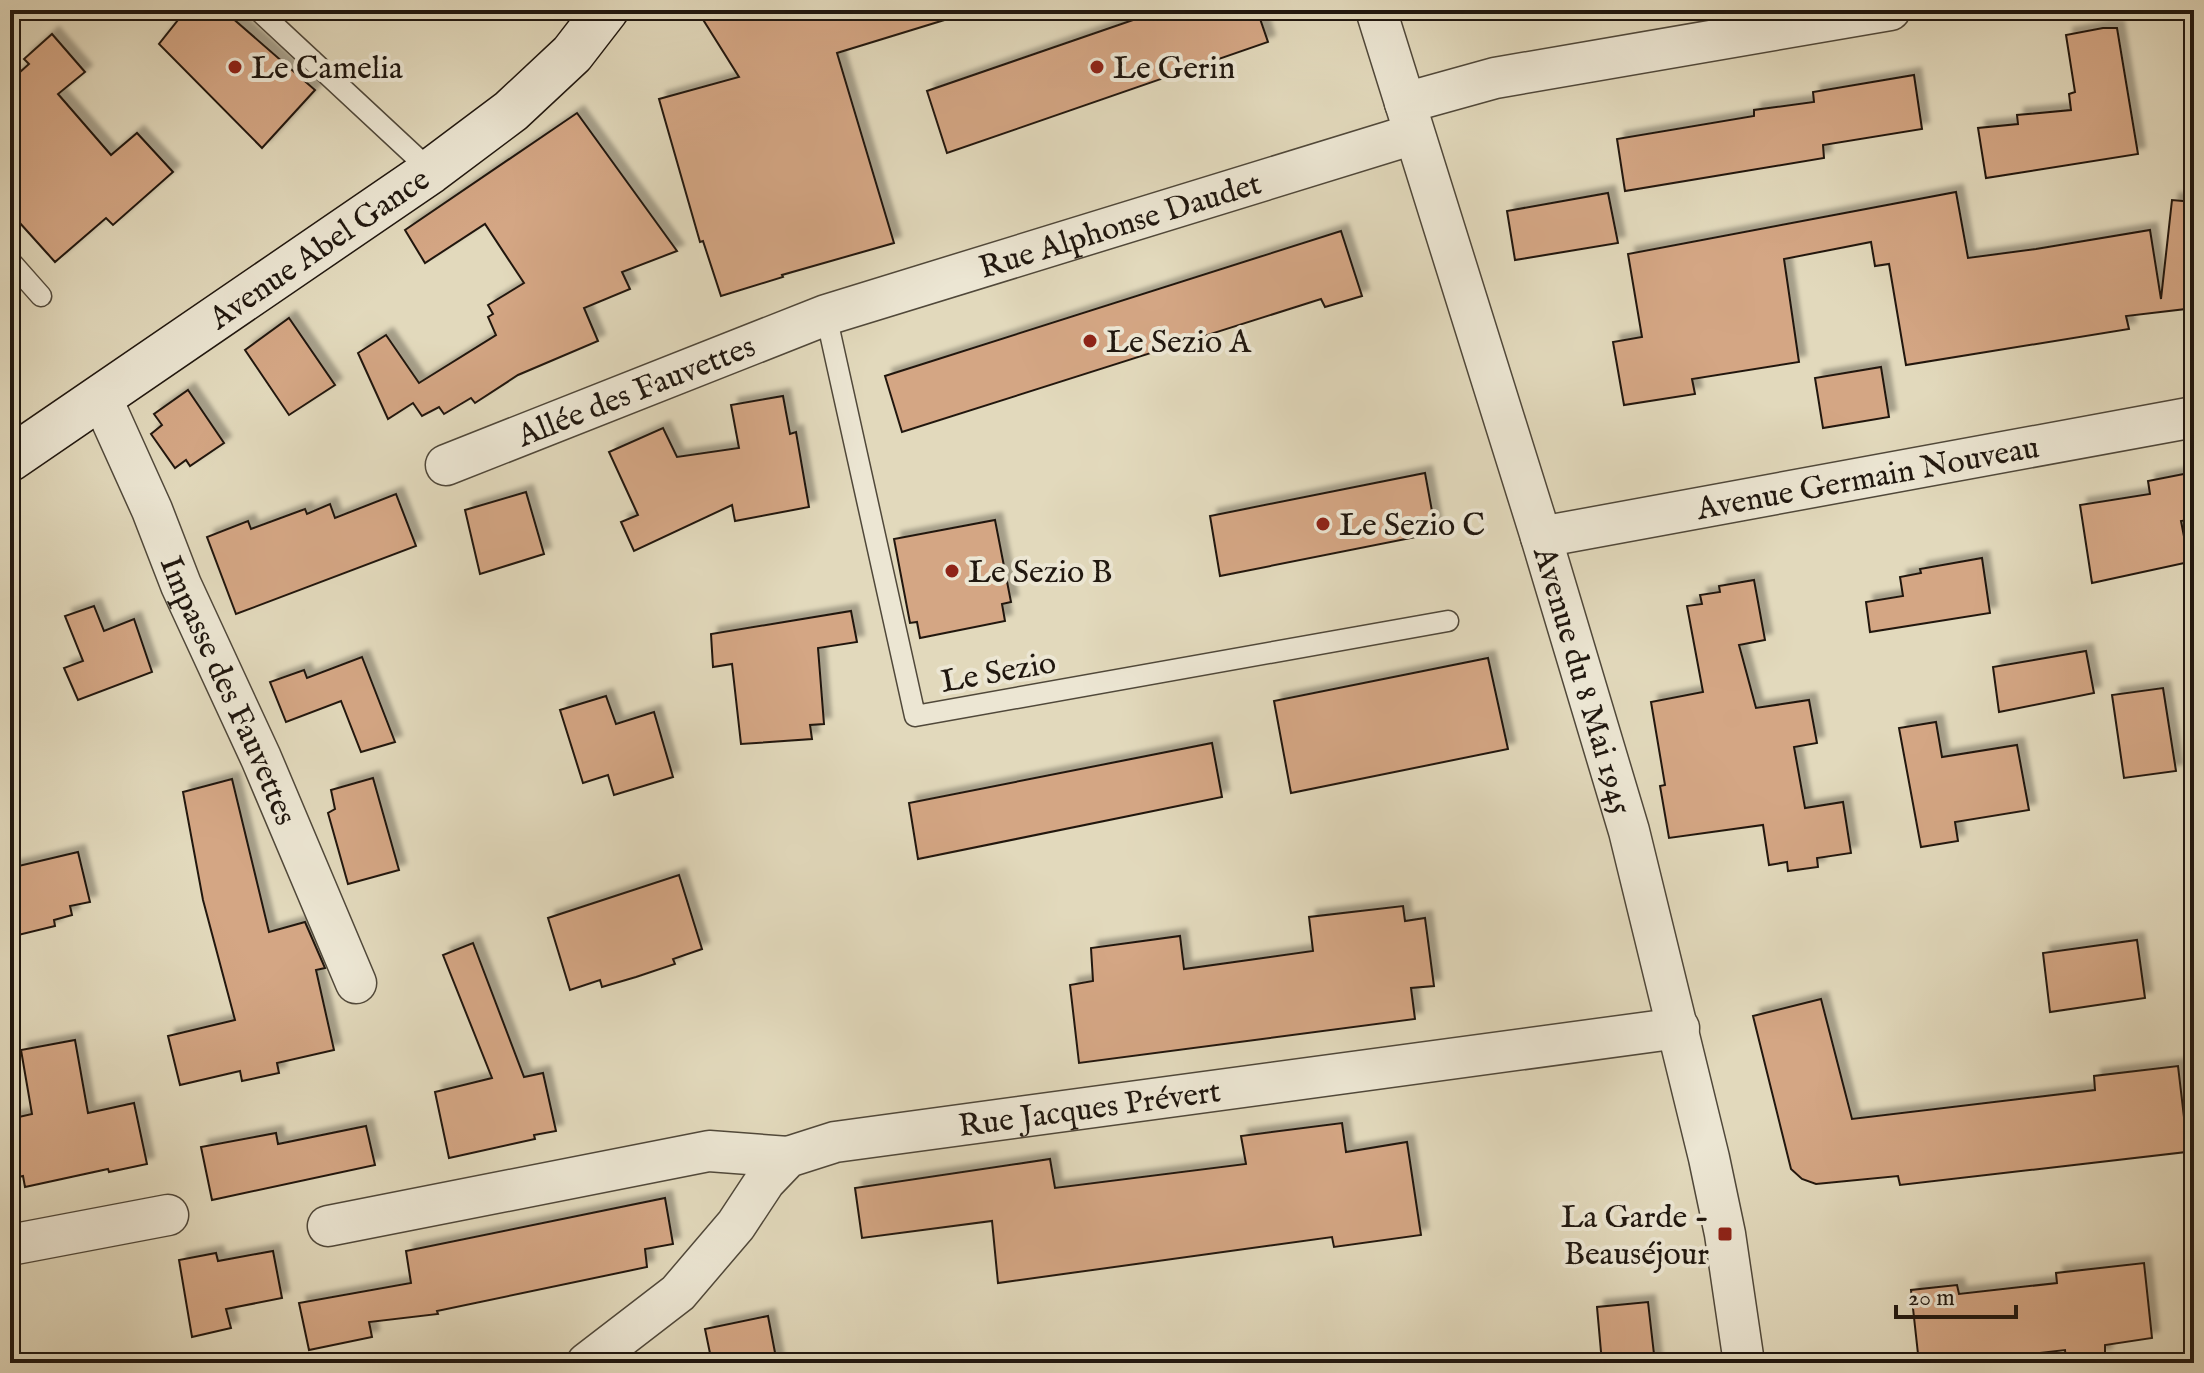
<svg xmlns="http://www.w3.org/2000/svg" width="2204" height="1373" viewBox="0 0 2204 1373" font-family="'IM FELL English',serif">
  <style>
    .building { fill: #d4a684; stroke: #20170f; stroke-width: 2; filter: url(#shadow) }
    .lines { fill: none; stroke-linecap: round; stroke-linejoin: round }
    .lane-casing { stroke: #50483a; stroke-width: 23 }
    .street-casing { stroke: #50483a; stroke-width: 43 }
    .secondary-casing { stroke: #20170f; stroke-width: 47 }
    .lane { stroke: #ece6d3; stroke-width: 20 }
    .street { stroke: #ece6d3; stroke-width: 40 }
    .secondary { stroke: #ece6d3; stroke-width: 44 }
    .poi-dot { fill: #8f2418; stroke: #ece6d3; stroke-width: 3 }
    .labels { text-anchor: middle; stroke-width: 8; stroke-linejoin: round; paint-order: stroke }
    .poi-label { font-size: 32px; fill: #20170f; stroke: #ece6d3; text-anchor: start }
    .street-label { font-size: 32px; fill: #20170f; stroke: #ece6d3 }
  </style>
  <defs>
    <filter id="shadow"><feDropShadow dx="7" dy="-7" stdDeviation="2" flood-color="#0004"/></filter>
  </defs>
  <rect width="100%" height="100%" fill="#e2d9bc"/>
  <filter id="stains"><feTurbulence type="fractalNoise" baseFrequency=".0025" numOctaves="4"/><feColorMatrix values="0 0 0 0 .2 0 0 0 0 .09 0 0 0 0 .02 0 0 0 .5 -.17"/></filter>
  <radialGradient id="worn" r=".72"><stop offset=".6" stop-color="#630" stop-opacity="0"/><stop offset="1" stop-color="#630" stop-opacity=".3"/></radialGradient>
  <g class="building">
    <polygon points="186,10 223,10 315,90 262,148 159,44"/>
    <polygon points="697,10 950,10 951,18 837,53 894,243 782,275 783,277 721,296 703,241 700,242 659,99 739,77"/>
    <polygon points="1162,10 1257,10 1268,42 947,153 927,91"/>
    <polygon points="2103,28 2117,28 2138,154 1986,178 1978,128 2018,124 2017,115 2071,110 2069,94 2075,92 2066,35"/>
    <polygon points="52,34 85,72 58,94 111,155 137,133 173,172 113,225 106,218 55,262 10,212 10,81 29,64 24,59"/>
    <polygon points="1914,75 1922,129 1823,145 1824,158 1625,191 1617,139 1754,116 1754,110 1814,102 1813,92"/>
    <polygon points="577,113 677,251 622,272 630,289 584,308 598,341 518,375 475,403 471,398 444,414 439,407 422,416 413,403 388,419 358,353 386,335 419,383 496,335 488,317 493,314 488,305 524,283 485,224 425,263 405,230"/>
    <polygon points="1956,192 1968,258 2036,249 2150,230 2161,299 2172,200 2194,202 2194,308 2126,316 2129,329 1906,365 1889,264 1875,266 1871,242 1784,259 1799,362 1692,379 1695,394 1624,405 1613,342 1642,337 1628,254"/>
    <polygon points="1608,193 1618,243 1515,260 1507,211"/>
    <polygon points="1341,231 1362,296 1325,307 1321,299 902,432 885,376"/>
    <polygon points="289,318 335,385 289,415 245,350"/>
    <polygon points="1881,367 1889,417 1823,428 1815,378"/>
    <polygon points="188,390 224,443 190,466 186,460 175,468 151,434 162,425 154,414"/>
    <polygon points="783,396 790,434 796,432 809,507 735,521 732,505 634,551 621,522 638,515 609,452 663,428 677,457 739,448 731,405"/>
    <polygon points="2194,472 2194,519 2181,521 2189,562 2092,583 2080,505 2150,494 2148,481"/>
    <polygon points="1425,473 1436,533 1220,576 1210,516"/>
    <polygon points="526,492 544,554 480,574 465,510"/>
    <polygon points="396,494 416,546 236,614 207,537 248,521 251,529 305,509 307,514 330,504 335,518"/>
    <polygon points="995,520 1011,602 1002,604 1005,621 920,638 917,622 910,623 894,539"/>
    <polygon points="1982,558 1990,613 1870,632 1866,602 1903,596 1900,577 1921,573 1920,569"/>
    <polygon points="1754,580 1765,640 1739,645 1756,708 1809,700 1817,743 1794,747 1805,808 1843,802 1851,853 1817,858 1818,867 1788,871 1787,862 1769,865 1763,825 1669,838 1660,786 1665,785 1651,702 1703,692 1687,606 1702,604 1700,595 1720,592 1719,586"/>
    <polygon points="94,606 104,631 134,619 152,672 78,700 64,668 83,661 65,616"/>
    <polygon points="851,611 857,642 818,648 824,724 810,725 812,739 741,744 732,664 713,667 711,634"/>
    <polygon points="2086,651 2094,693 1999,712 1993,667"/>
    <polygon points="362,657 395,742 361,752 341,701 286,722 270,682 304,670 307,678"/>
    <polygon points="1488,658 1508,749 1291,793 1274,701"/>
    <polygon points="2163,688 2176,771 2124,778 2112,695"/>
    <polygon points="606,696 616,724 654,712 673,777 614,795 608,775 583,783 560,710"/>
    <polygon points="1936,722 1942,757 2017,745 2029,810 1955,822 1958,841 1921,847 1899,728"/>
    <polygon points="1212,743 1222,797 918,859 909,803"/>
    <polygon points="373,778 399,870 348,884 328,813 335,809 331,790"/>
    <polygon points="232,779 269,932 305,922 325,968 316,970 334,1050 277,1063 279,1073 242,1081 240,1071 180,1085 168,1036 235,1020 203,900 183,792"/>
    <polygon points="78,852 90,902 70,906 72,915 54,920 55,926 10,937 10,868"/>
    <polygon points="679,875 702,949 673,959 675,964 636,977 602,987 600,980 570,990 548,918"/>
    <polygon points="1403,906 1405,921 1425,918 1434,986 1411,988 1415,1019 1079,1063 1070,985 1093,981 1091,948 1180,936 1184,969 1313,951 1309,917"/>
    <polygon points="2137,940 2145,998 2050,1012 2043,953"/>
    <polygon points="473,943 524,1077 543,1073 556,1131 534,1135 535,1139 449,1158 435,1092 492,1078 443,955"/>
    <polygon points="1821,999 1852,1119 2095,1090 2094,1076 2178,1066 2187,1143 2186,1152 1900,1185 1898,1176 1816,1184 1802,1179 1791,1169 1753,1016"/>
    <polygon points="75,1040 88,1113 134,1103 147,1164 109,1172 108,1169 25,1187 23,1176 10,1179 10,1119 32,1114 21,1050"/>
    <polygon points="1342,1123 1346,1152 1407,1142 1421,1235 1334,1247 1332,1237 998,1283 992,1221 862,1238 855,1188 1050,1159 1055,1188 1246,1164 1241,1136"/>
    <polygon points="366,1126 375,1165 212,1200 201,1147 276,1133 278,1144"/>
    <polygon points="665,1198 673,1244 645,1249 647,1267 437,1311 438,1314 369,1322 372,1337 309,1350 299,1303 411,1283 406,1251"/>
    <polygon points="273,1251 282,1298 226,1309 231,1328 192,1337 179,1260 216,1253 218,1261"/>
    <polygon points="2144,1263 2152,1338 2105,1345 2105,1355 2066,1359 2065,1350 1988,1359 1988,1363 1919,1363 1911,1290 1957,1285 1959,1294 2057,1283 2056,1273"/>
    <polygon points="1648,1302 1655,1363 1602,1363 1597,1307"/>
    <polygon points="768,1316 777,1363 712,1363 705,1329"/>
  </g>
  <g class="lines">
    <g class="lane-casing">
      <g id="lane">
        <polyline points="258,10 431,171"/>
        <polyline points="10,261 41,296"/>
        <polyline points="826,315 915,716 1448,621"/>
      </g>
    </g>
    <g class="street-casing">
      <g id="street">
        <path id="s1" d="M1376,10l165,527 88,294 80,327 16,76 19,129"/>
        <polyline points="1405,103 1495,78 1890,10"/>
        <path id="s2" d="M101,397l51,113 29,75 80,173 95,225"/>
        <path id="s3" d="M446,465l380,-150 588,-181"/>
        <path id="s4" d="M1541,537l653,-120"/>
        <polyline points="328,1226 709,1151 788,1157"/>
        <polyline points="10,1245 168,1215"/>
        <path id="s5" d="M587,1363l91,-70 58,-68 29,-44 23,-24 47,-15 844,-114"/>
      </g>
    </g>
    <g class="secondary-casing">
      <g id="secondary">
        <path id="s6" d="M10,459l421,-288 80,-60 61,-57 34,-44"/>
      </g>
    </g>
    <use href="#lane" class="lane"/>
    <use href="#street" class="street"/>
    <use href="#secondary" class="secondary"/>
  </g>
  <g class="poi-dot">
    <circle cx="235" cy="67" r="8"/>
    <circle cx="1097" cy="67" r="8"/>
    <circle cx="1090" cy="341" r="8"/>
    <circle cx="1323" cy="524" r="8"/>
    <circle cx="952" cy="571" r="8"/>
    <rect x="1717" y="1226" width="16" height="16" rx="4"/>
  </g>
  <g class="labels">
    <g class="poi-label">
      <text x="251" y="78">Le Camelia</text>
      <text x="1113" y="78">Le Gerin</text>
      <text x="1106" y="352">Le Sezio A</text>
      <text x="1339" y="535">Le Sezio C</text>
      <text x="968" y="582">Le Sezio B</text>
      <text x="1709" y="1227" text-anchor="end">La Garde -<tspan x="1709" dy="37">Beauséjour</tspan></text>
    </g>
    <g class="street-label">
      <text dy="11" stroke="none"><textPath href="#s3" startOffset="716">Rue Alphonse Daudet</textPath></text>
      <text dy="11" stroke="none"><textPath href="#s6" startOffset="374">Avenue Abel Gance</textPath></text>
      <text dy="11" stroke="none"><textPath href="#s3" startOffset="204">Allée des Fauvettes</textPath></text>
      <text dy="11" stroke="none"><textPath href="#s4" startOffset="332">Avenue Germain Nouveau</textPath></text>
      <text transform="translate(998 671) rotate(-10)" y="11">Le Sezio</text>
      <text dy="11" stroke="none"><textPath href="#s1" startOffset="702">Avenue du 8 Mai 1945</textPath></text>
      <text dy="11" stroke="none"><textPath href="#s2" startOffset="320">Impasse des Fauvettes</textPath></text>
      <text dy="11" stroke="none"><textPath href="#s5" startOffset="596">Rue Jacques Prévert</textPath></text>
    </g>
  </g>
  <rect width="2204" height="1373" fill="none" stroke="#e2d9bc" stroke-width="40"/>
  <rect x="12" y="12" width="2180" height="1349" fill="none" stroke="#20170f" stroke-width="4"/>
  <rect x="20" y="20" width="2164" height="1333" fill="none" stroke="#20170f" stroke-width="2"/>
  <path d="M1896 1305v12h120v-12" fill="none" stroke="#20170f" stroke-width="4"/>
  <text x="1908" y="1305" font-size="24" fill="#20170f" stroke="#ece6d3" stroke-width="6" paint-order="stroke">20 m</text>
  <rect width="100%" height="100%" filter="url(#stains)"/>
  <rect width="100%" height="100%" fill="url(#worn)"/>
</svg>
